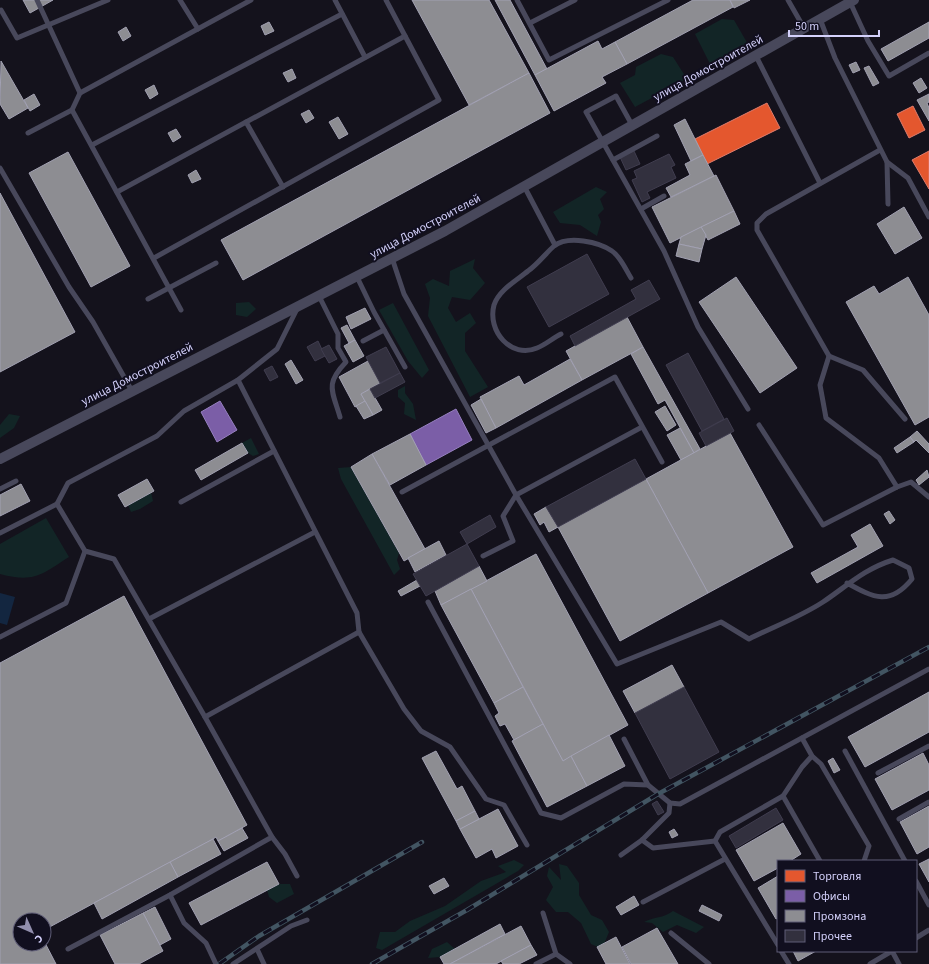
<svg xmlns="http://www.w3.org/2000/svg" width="929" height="964" viewBox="0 0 929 964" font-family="'Source Sans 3',sans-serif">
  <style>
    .green { fill: #122526 }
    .water { fill: #132640 }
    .shops { fill: #e4572e; stroke: #df7c6c }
    .offices { fill: #7b5ea7; stroke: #9680c0 }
    .industry { fill: #8d8d92; stroke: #a2a1b2 }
    .building { fill: #32303e; stroke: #403d4f }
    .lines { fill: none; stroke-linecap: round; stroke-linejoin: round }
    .lane { stroke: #48485b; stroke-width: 5 }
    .street { stroke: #48485b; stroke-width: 10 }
    .rail-casing { stroke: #425562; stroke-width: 4.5 }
    .rail { stroke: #110f1f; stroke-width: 3; stroke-dasharray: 9; stroke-linecap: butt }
    .labels { text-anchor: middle; stroke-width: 4; stroke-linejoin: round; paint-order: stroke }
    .street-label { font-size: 12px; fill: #d4d1fb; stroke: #110f1f }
  </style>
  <rect width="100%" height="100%" fill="#14121c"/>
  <g class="green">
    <polygon points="722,19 734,20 749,46 711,66 695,34"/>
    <polygon points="661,54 673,57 687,79 635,107 620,83 635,75 636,67"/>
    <polygon points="596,187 607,192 600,199 604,209 598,215 601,222 597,236 580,225 560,223 553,212"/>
    <polygon points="475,259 473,268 485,283 470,300 452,297 448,308 456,322 470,313 476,323 465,333 465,351 488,387 470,397 428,316 430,298 425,284 433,279 449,286 450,271"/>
    <polygon points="249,302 256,309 247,317 236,315 236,303"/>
    <polygon points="393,303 429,370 422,378 408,361 379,310"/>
    <polygon points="405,386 405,393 413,404 416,420 404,414 405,403 398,397 398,390"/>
    <polygon points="9,414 20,416 14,428 0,438 0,425"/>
    <polygon points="251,438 259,454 253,456 248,453 242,443"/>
    <polygon points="351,467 399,553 397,560 400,569 394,575 341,479 338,468"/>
    <polygon points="151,492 153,501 140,509 131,512 128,505"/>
    <path d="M46,518l23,39c-28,18 -35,26 -69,17v-30z"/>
    <polygon points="514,860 524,865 518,871 382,950 376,948 380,932 395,932 410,921 445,906 481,881 506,872 498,866"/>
    <polygon points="559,864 567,866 579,883 579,895 591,915 602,920 609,932 602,949 591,944 581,923 568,912 556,912 546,900 553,887 547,876 549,867 561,880"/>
    <polygon points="279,884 290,884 294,894 277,903 269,897 267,890"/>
    <path d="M673,911l31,16 -8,6 -19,-8 -14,7 -11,-9 -8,-1c11,-6 18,-3 29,-11z"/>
    <polygon points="447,942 455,949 440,957 428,958 432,949"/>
  </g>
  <polygon class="water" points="0,593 15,597 7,625 0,623"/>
  <g class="shops">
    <polygon points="767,103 780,128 707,164 695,139"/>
    <polygon points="913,106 925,130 909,138 897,114"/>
    <polygon points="929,151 929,189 912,160"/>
  </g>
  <g class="offices">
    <polygon points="220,401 237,430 217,442 201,412"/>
    <polygon points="456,409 472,440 426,465 410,434"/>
  </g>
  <g class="industry">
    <polygon points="23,0 53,0 30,13"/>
    <polygon points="412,0 489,0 529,73 469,105"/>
    <polygon points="495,0 510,0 547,69 535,75"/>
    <polygon points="693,0 730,0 733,7 627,64 615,42"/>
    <polygon points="730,0 750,0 734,8"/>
    <polygon points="269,22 274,31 265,35 261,26"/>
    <polygon points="929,22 929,38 888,61 881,49"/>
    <polygon points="126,27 131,36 123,41 118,32"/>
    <polygon points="598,41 602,49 615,42 627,64 602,77 606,83 554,111 535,75"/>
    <polygon points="1,61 28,108 9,119 0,104"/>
    <polygon points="856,62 860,70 853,73 849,65"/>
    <polygon points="869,66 879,83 873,86 864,68"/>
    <polygon points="292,69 296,78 288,82 283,73"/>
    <polygon points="529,73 550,113 243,280 221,240"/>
    <polygon points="921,78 927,88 919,93 913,83"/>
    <polygon points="154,85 158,94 150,99 145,90"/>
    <polygon points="34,94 40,105 30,111 24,100"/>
    <polygon points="929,94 929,102 927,103 929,108 929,121 917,100"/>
    <polygon points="309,110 314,118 306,123 301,114"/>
    <polygon points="338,117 348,134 339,139 329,122"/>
    <polygon points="685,119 703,155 691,161 674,125"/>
    <polygon points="176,129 181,137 173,142 168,133"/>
    <polygon points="68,152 130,266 91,287 29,173"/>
    <polygon points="703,155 714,176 671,197 666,188 690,175 685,164"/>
    <polygon points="196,170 201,179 192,183 188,175"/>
    <polygon points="716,175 734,211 670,243 652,207"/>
    <polygon points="0,193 75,332 0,372"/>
    <polygon points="904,207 922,238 895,254 877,224"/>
    <polygon points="734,211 740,224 708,240 701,227"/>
    <polygon points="701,227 706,235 702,249 679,244 681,237"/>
    <polygon points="679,244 702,249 699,262 676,256"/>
    <polygon points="736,277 797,368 760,393 699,302"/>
    <polygon points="908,277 929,315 929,417 915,425 846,302 874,286 879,294"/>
    <polygon points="365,308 371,319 351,329 346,317"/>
    <polygon points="627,317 643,347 582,380 566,351"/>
    <polygon points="347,325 355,340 349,343 341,328"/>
    <polygon points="355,340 364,356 353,362 344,346"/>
    <polygon points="643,347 700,449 694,453 665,400 658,404 631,354"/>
    <polygon points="570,359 582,380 496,428 480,397 519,376 524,385"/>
    <polygon points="291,360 303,380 296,384 285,364"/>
    <polygon points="368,361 380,383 361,394 365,401 355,407 339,377"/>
    <polygon points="370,389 382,410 373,415 361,394"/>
    <polygon points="481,399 496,428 486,433 471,405"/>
    <polygon points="365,401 373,415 364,419 356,406"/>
    <polygon points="665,406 676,425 667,431 655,412"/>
    <polygon points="680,428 694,453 681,460 667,435"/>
    <polygon points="917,431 929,444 929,453 916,440 914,442 910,437"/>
    <polygon points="730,433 793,547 708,593 646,479"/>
    <polygon points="410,434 426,465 390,485 372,454"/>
    <polygon points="910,437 914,442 897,453 894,448"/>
    <polygon points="242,443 248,453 201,480 195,470"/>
    <polygon points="372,454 425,549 404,561 351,467"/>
    <polygon points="927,470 929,477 919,485 916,480"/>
    <polygon points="147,479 154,491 125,507 118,495"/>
    <polygon points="646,479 708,593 620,641 558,527"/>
    <polygon points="21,484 30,501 0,516 0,495"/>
    <polygon points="546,507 558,527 549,532 544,522 540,525 534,514"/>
    <polygon points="889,511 895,520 890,524 884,514"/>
    <polygon points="870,524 883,546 817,583 811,573 858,547 851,535"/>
    <polygon points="439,541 446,555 415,572 408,558"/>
    <polygon points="536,554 628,725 563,761 471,589"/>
    <polygon points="479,566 487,581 441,605 435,591"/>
    <polygon points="417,580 420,586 401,596 398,591"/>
    <polygon points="471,589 523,687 494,703 441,605"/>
    <polygon points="124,596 247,825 218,841 216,837 213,839 44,930 44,920 20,920 20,944 44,944 44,941 56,964 0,964 0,663"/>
    <polygon points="672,665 684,687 635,713 623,691"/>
    <polygon points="523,687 543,724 514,740 505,724 500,726 495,716 499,713 494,703"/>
    <polygon points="929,692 929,732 865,767 848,737"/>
    <polygon points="543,724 563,761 571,756 587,786 547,807 512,741"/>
    <polygon points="609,735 625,766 587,786 571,756"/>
    <polygon points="436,751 457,789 462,786 475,811 456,821 422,758"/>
    <polygon points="923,753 929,765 929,790 892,810 875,779"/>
    <polygon points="833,758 840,770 834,773 828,761"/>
    <polygon points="929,806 929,847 917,854 900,822"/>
    <polygon points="498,809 518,846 496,858 492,849 476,858 460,829"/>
    <polygon points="475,811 479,819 460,829 456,821"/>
    <polygon points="783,823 801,854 790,861 778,861 778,868 754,881 736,850"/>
    <polygon points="242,828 248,838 224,851 218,841"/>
    <polygon points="674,829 678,835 672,838 669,832"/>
    <polygon points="213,839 221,854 178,877 170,862"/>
    <polygon points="929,859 929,882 919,864"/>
    <polygon points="170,862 178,877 102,919 94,903"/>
    <polygon points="267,862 279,884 201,925 189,903"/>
    <polygon points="778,876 778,918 776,919 758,888"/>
    <polygon points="444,878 449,886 434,894 429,886"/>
    <polygon points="634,896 639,905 621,915 616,907"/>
    <polygon points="702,905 722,915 719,921 699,911"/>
    <polygon points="155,907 171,939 160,945 143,913"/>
    <polygon points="143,913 163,951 139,964 115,964 100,935"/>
    <polygon points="500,924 505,934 450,964 444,964 440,957"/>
    <polygon points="521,926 531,945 496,964 450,964"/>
    <polygon points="657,928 678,964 631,964 622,947"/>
    <polygon points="616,937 630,964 606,964 597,947"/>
    <polygon points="531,945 537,955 519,964 503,964 501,961"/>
    <polygon points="793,951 816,951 798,961"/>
  </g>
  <g class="building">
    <polygon points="634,151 640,164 626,170 620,157"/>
    <polygon points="669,154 675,165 671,167 676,178 647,192 650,198 642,202 632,180 637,178 634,171"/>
    <polygon points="587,254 609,294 549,327 527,287"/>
    <polygon points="649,280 660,299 575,346 570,336 636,299 631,290"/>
    <polygon points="318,341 325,356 315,361 307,347"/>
    <polygon points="329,345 337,359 329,363 321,349"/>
    <polygon points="386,347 400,373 380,383 366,357"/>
    <polygon points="688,353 724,419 702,431 666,365"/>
    <polygon points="272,366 278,377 270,381 264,370"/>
    <polygon points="400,373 405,382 375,398 370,389"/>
    <polygon points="727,418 734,431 706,446 699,433"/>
    <polygon points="635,459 646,479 558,527 546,507"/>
    <polygon points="490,515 496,527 467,544 460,532"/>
    <polygon points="467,544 479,566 426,596 413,574"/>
    <polygon points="684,687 719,752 670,779 635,713"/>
    <polygon points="657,801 664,812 658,815 652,804"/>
    <polygon points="776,808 783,820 736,848 729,836"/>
  </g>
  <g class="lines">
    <g class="lane">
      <polyline points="37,0 80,93"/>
      <polyline points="180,0 198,29"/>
      <polyline points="335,0 365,57"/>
      <polyline points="517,0 549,60 668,0"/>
      <polyline points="788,0 804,28"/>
      <polyline points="850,2 868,41 889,76 929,53"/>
      <polyline points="1,10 17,38 108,0"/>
      <polyline points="820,19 835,58 887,162 908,178 929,217"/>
      <polyline points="530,23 575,0"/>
      <polyline points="756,56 820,183"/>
      <polyline points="246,122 283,187"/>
      <polyline points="632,125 616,96 586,112 664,251 698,327 748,409"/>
      <polyline points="28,133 72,110"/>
      <polyline points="92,145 342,14"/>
      <polyline points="880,150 766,214 757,223 757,230 829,356 863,370 905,419"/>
      <polyline points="613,160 657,136"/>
      <polyline points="887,162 888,204"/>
      <polyline points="0,168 69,287 93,322 132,391"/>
      <polyline points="524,186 555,245"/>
      <polyline points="117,192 405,36"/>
      <polyline points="641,209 664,196"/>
      <polyline points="154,258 439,100 386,0"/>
      <path d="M392,258l12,36 112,201 101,169 104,-42 28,17c24,-12 51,-22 74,-37 24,-16 41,-33 70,-42l16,8 3,11c-22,27 -38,19 -65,4"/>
      <polyline points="357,277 374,312 405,367"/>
      <path d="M319,296l19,38v14l8,14c-21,22 -14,28 -6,55"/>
      <polyline points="148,299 216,263"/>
      <polyline points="181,310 72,110 80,93 251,0"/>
      <path d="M561,334c-8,4 -16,11 -24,14 -26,11 -50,-17 -43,-43 5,-15 23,-25 34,-34 10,-7 17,-17 26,-25 14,-11 45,-4 58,5 8,5 14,19 19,27"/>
      <polyline points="363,341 384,330"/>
      <polyline points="829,356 820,385 826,418 879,458 897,487"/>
      <polyline points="238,380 357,613 359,632 404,709 421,731 450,747 486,799 504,805 527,845"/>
      <polyline points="759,425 823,525 897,487 911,482 929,497"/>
      <polyline points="0,489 16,481"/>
      <polyline points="402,492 615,377 662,462"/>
      <polyline points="181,502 274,451"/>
      <polyline points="0,533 57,504"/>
      <polyline points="483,556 513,541 503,516 516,495 642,427"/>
      <polyline points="428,602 541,813 561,818 624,784 648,785 670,803 680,804 929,669"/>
      <polyline points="149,619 315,532"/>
      <polyline points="0,637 66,603 85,551"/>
      <polyline points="205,717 359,632"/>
      <polyline points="802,738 812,756 821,764 869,846 864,861"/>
      <polyline points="624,739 648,785"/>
      <polyline points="845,751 905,861"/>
      <polyline points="878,773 929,746"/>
      <polyline points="783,796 802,767 812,756"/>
      <polyline points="899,819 929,802"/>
      <polyline points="272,837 285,854 297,876"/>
      <polyline points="642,840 653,848 715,841"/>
      <polyline points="621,855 642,840 669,813 670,803"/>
      <polyline points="916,881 929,905"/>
      <polyline points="170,895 184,923 206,943 216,964"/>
      <polyline points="643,902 725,859"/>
      <polyline points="543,913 556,954 570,964"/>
      <polyline points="671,933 709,964"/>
      <polyline points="916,938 929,930"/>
      <polyline points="778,945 715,841 720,832 783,796 820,861"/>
      <polyline points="68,949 170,895 272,837 205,717 114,559 85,551 57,504 68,483 157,436 184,411 238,380 277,349 297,309"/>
      <polyline points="257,949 264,964"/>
      <polyline points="781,951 789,964"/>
      <polyline points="892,951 899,964"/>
      <polyline points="233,964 291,926 307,920"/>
      <polyline points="536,964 556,954"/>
      <polyline points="870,964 892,951"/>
    </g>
    <polyline class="street" points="0,459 445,231 854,0"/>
    <g class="rail-casing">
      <g id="rail">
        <polyline points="219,964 259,936 422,842"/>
        <polyline points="372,964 467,910 658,794 929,647"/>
      </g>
    </g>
    <use href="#rail" class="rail"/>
  </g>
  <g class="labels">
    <g class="street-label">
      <text transform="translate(708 68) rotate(-29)" y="4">улица Домостроителей</text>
      <text transform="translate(425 226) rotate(-28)" y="4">улица Домостроителей</text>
      <text transform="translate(137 374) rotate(-27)" y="4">улица Домостроителей</text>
    </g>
  </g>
  <rect x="777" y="860" width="140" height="92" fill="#110f1f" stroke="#5f5d77"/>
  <rect x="785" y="870" width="20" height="12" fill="#e4572e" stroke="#5f5d77"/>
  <text x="813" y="880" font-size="12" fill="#d4d1fb">Торговля</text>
  <rect x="785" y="890" width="20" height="12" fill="#7b5ea7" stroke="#5f5d77"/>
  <text x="813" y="900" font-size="12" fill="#d4d1fb">Офисы</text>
  <rect x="785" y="910" width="20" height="12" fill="#8d8d92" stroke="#5f5d77"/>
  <text x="813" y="920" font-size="12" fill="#d4d1fb">Промзона</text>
  <rect x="785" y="930" width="20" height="12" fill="#32303e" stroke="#5f5d77"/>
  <text x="813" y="940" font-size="12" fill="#d4d1fb">Прочее</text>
  <g transform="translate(32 932) rotate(135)"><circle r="19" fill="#110f1f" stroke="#5f5d77"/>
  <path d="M0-3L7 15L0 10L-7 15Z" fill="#918ead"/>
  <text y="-6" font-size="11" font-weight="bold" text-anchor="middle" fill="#d4d1fb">С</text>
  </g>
  <path d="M789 30v6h90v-6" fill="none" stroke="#d4d1fb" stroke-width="2"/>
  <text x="795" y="30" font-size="12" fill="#d4d1fb" stroke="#110f1f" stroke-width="3" paint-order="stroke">50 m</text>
</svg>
